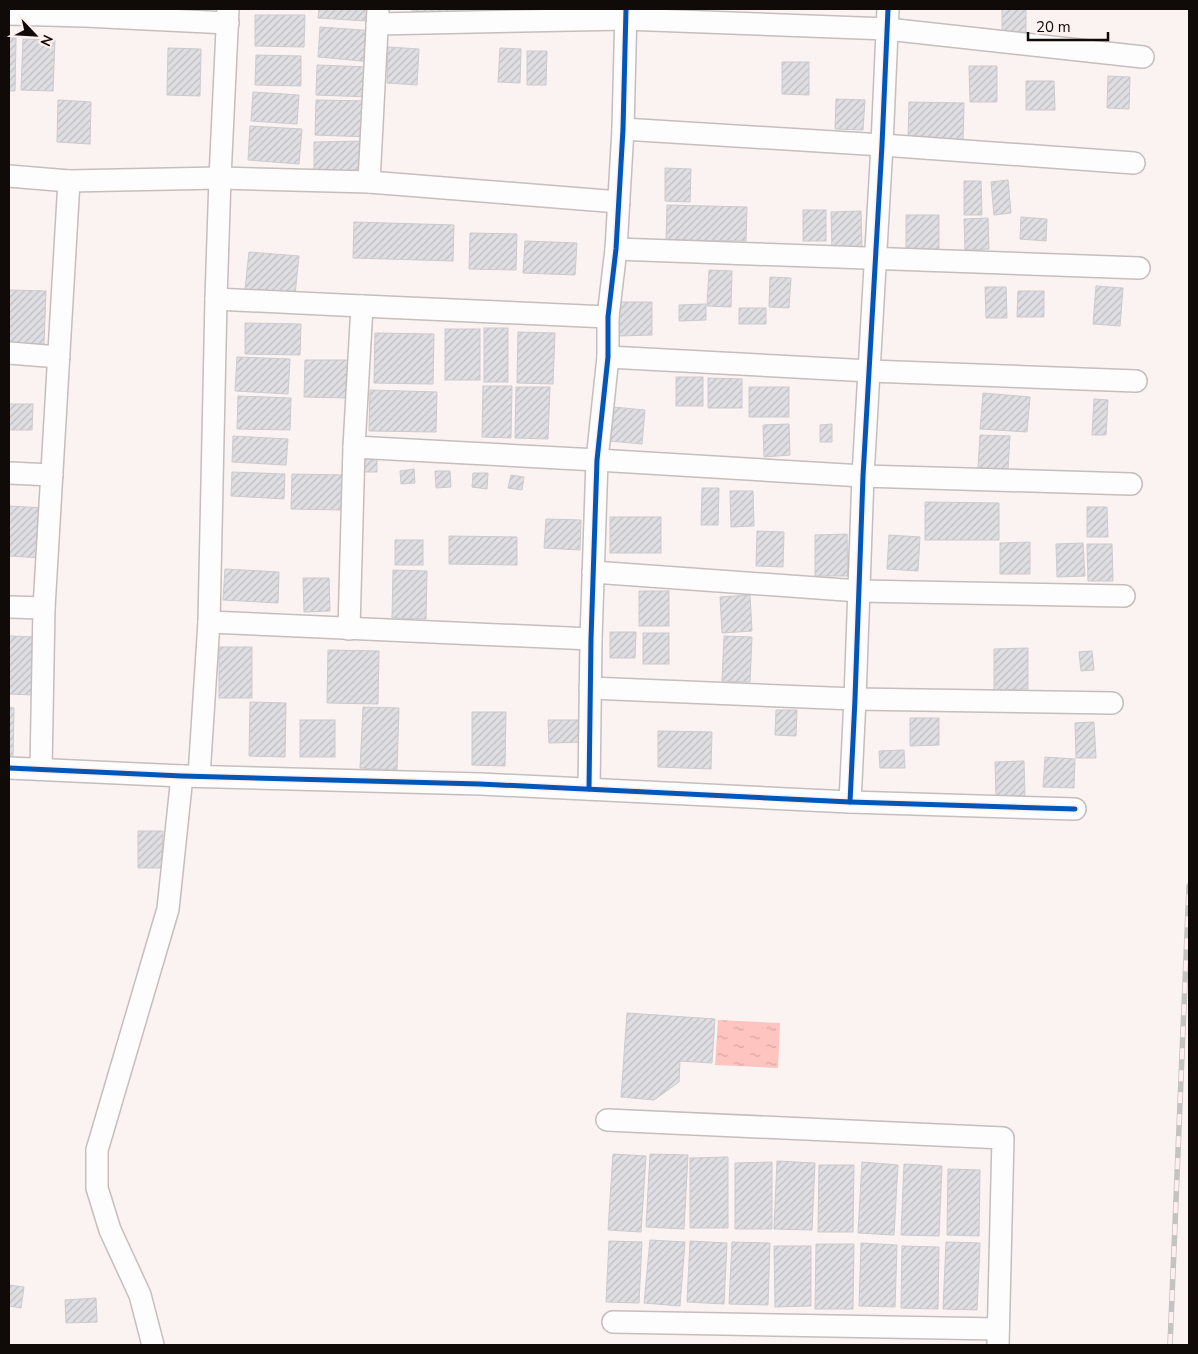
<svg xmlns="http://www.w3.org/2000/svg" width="1198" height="1354" viewBox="0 0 1198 1354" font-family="'Nunito Sans',sans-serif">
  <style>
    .water { fill: url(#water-ripples) }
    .building { fill: url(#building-hatch); stroke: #cdcacd }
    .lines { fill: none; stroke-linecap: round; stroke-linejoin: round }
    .street-casing { stroke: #c5bebd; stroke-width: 24 }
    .street { stroke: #fefdfd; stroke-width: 21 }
    .rail-casing { stroke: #c5c2c2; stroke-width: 5.5 }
    .rail { stroke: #ffefee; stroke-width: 4; stroke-dasharray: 11; stroke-linecap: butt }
    .cycleway-casing { stroke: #ffefee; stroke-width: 8 }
    .cycleway { stroke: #0057b8; stroke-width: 5 }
  </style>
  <defs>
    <pattern id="water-ripples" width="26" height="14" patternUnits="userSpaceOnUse" patternTransform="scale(1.25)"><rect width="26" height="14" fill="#fdc4c0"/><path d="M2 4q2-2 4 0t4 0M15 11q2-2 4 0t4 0" fill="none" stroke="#d8a7a4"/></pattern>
    <pattern id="building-hatch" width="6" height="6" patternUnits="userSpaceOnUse" patternTransform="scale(1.25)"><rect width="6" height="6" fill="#dfdee3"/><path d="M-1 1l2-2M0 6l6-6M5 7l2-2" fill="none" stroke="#bebdc1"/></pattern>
  </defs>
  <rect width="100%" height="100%" fill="#fbf2f2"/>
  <polygon class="water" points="718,1020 780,1023 778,1068 715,1065"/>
  <g class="building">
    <polygon points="319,9 368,9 367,21 318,18"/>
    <polygon points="412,9 491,9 491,15 412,11"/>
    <rect x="1002" y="9" width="24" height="31"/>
    <polygon points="255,15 305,15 304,47 255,46"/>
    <polygon points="320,27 375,31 372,62 318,57"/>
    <polygon points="9,38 16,38 15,91 9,91"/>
    <polygon points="23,39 55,40 53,91 21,90"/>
    <polygon points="388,47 419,49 417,85 387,83"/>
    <polygon points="168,48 201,49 200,96 167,95"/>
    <polygon points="500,48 521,49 520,83 498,82"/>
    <polygon points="527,51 547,51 546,85 527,85"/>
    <polygon points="256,55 301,56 301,86 255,85"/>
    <polygon points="782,62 809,62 809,95 782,94"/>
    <polygon points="317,65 370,67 369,97 316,95"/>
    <polygon points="969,66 997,66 997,102 970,102"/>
    <polygon points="1108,76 1130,77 1129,109 1107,108"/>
    <polygon points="1026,81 1054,81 1055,110 1026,110"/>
    <polygon points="253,92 299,95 297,124 251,121"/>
    <polygon points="836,99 865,100 863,130 835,129"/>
    <polygon points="58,100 91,102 90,144 57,142"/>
    <polygon points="316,100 369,101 368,137 315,135"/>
    <polygon points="909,102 964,103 963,141 908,140"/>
    <polygon points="250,126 302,129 299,164 248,160"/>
    <polygon points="366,141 366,175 314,176 314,142"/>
    <polygon points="665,168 691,169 690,202 665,201"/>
    <polygon points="1008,180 1011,213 994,215 991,182"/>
    <polygon points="964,181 981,181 982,215 964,215"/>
    <polygon points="667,205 747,207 746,241 666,240"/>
    <rect x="803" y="210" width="23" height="31"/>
    <polygon points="861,211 862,249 832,251 831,212"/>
    <rect x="906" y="215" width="33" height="41"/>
    <polygon points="1021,217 1047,219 1046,241 1020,239"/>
    <polygon points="988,218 989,249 965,250 964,219"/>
    <polygon points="354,222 454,225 453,261 353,258"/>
    <polygon points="470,233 517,234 516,270 469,269"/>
    <polygon points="525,241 577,243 575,275 523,273"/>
    <polygon points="249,252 299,256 295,295 245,289"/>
    <polygon points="709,270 732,271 731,307 707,306"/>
    <polygon points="770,277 791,278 789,308 769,307"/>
    <polygon points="1096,286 1123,288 1120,326 1093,324"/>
    <polygon points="985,287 1006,287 1007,318 986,318"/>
    <polygon points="9,290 46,291 44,344 9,343"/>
    <polygon points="1018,291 1044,291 1044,317 1017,317"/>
    <polygon points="620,302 652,302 652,335 619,336"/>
    <polygon points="706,304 706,320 679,321 679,305"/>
    <rect x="739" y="308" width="27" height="16"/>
    <polygon points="245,323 301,324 300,355 245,354"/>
    <rect x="484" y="328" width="24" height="54"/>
    <rect x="445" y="329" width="35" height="51"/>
    <polygon points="518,332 555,333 553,384 517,383"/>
    <polygon points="375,333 434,334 433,384 374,383"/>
    <polygon points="237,357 290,359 288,394 235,391"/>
    <polygon points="305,360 348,360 347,398 304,397"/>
    <rect x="676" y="377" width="27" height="29"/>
    <polygon points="708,378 742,379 742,408 708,408"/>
    <polygon points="483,386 512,386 511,438 482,437"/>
    <polygon points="516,387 550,387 548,439 515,438"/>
    <rect x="749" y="387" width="40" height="30"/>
    <polygon points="370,390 437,392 436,432 369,431"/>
    <polygon points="983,393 1030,397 1027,432 980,429"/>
    <polygon points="238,396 291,398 290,430 237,429"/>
    <polygon points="1094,399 1108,400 1106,435 1092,435"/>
    <polygon points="9,404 33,404 32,430 9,430"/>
    <polygon points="613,407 645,410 642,444 610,441"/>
    <polygon points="789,424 790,455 764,457 763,425"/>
    <polygon points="832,424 832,442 820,442 820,425"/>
    <polygon points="980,435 1010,436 1008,469 978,468"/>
    <polygon points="233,436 288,439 286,465 232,462"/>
    <polygon points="377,456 377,472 364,472 363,457"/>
    <polygon points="414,469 415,483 401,484 400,471"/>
    <polygon points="435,471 450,471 451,487 436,488"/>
    <polygon points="232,472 285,474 284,499 231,496"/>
    <polygon points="473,473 488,473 487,489 472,487"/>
    <polygon points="292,474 343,475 342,510 291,509"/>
    <polygon points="511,475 524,477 522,490 508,488"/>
    <polygon points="702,488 719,488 718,525 701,525"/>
    <polygon points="730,491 753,491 754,526 731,527"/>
    <polygon points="925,502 999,503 999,540 925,540"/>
    <polygon points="9,506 45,508 41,558 9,556"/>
    <polygon points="1087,507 1107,507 1108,537 1087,537"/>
    <rect x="610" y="517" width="51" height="36"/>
    <polygon points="546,519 581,520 580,550 544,548"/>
    <polygon points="757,531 784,532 783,567 756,566"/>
    <polygon points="847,534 848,576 815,576 815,535"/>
    <polygon points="889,535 920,537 918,571 887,569"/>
    <polygon points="449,536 517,537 517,565 449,564"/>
    <rect x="395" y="540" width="28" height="25"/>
    <polygon points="1030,542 1030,574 1000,574 1000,543"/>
    <polygon points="1083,543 1085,576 1057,577 1056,544"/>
    <polygon points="1087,544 1112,544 1113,581 1088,581"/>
    <polygon points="225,569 279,572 278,603 223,600"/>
    <polygon points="393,570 427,571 426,619 392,618"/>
    <polygon points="303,578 329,578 330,611 304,612"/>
    <rect x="639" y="591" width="30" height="35"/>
    <polygon points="750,595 752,631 722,633 720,597"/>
    <polygon points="610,632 636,632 635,658 610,658"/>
    <rect x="643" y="633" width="26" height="31"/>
    <polygon points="9,636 36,637 35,695 9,694"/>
    <polygon points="724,636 752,637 750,682 722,681"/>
    <rect x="219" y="647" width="33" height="51"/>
    <polygon points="1028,648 1028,689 994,690 994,649"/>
    <polygon points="328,650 379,651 378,704 327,703"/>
    <polygon points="1092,651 1094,670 1081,671 1079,652"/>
    <polygon points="250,702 286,703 285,757 249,756"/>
    <polygon points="9,707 14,708 13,758 9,758"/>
    <polygon points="363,707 399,708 397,770 360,768"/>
    <polygon points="776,710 797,710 796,736 775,735"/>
    <polygon points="472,712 506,712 505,766 472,765"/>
    <polygon points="910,718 939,718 939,745 910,746"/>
    <rect x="300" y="720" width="35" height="37"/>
    <polygon points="548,720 585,720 585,742 549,743"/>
    <polygon points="1094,722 1096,758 1076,758 1075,723"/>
    <polygon points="658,731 712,732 711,769 658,767"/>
    <polygon points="904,750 905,768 880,768 879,751"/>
    <polygon points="1045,757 1075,759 1074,788 1043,787"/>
    <polygon points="1024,761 1025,796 996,797 995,762"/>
    <polygon points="138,831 163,831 162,868 138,868"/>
    <polygon points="627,1013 715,1019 712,1063 680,1061 679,1082 654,1100 621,1097"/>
    <polygon points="613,1154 646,1156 641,1232 608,1230"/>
    <polygon points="650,1154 688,1155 684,1229 646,1227"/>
    <polygon points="728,1157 728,1228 690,1228 690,1158"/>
    <polygon points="777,1161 815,1163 812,1230 774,1229"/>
    <polygon points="772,1162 772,1229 735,1229 735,1163"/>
    <polygon points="862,1162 898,1165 894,1235 858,1233"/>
    <polygon points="904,1164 942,1166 939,1236 901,1235"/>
    <polygon points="819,1165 854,1165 853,1232 818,1232"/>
    <polygon points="948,1169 980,1170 979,1236 947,1235"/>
    <polygon points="650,1240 685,1242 680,1306 644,1303"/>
    <polygon points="609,1241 642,1242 639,1303 606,1302"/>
    <polygon points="690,1241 727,1243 724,1304 687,1302"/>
    <polygon points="732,1242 770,1243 768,1305 729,1304"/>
    <polygon points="946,1242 980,1243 977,1310 943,1309"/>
    <polygon points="861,1243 897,1245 895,1307 859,1306"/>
    <polygon points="816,1244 854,1244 853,1309 815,1309"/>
    <polygon points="774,1246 811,1246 811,1306 775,1307"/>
    <polygon points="902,1246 939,1247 938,1309 901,1308"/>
    <polygon points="9,1285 24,1287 21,1308 9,1306"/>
    <polygon points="96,1298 97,1322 66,1323 65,1300"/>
  </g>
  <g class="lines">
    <g class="street-casing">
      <g id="street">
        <polyline points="9,14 85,16 228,23"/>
        <polyline points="377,24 625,19 887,29 1143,57"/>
        <polyline points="623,129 882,145 1134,163"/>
        <polyline points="9,176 69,181 220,178 369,182 619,202"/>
        <polyline points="369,182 378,9"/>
        <polyline points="616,249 1139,268"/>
        <polyline points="216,299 362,306 608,317"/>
        <polyline points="9,353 59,357"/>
        <polyline points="608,357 870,371 1136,381"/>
        <polyline points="354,447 597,460 863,476 1131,484"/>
        <polyline points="9,473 52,475"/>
        <polyline points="593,572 859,591 1124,596"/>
        <polyline points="9,607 44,608"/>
        <polyline points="209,622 591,639"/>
        <polyline points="349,629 354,447 362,306"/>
        <polyline points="590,688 855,699 1112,703"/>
        <polyline points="9,768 182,776 480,784 850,802 1075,809"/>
        <polyline points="41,769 44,608 69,181"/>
        <polyline points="199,776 209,622 216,299 220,178 228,9"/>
        <polyline points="589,789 591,639 597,460 608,357 608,317 616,249 623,129 626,9"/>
        <polyline points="850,802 855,699 863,476 882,145 888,9"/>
        <polyline points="607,1120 1003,1138 998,1345"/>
        <polyline points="613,1322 998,1329"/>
        <polyline points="153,1345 140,1295 110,1230 97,1188 97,1150 168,909 182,776"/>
      </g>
    </g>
    <use href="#street" class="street"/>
    <g class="rail-casing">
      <polyline id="rail" points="1170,1345 1189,886"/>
    </g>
    <use href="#rail" class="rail"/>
    <g class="cycleway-casing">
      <g id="cycleway">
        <polyline points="9,768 182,776 480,784 850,802 1075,809"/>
        <polyline points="589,789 591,639 597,460 608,357 608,317 616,249 623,129 626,9"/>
        <polyline points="850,802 855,699 863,476 882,145 888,9"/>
      </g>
    </g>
    <use href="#cycleway" class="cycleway"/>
  </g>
  <rect width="1198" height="1354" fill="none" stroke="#100a09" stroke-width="20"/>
  <g transform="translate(35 35) rotate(115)" stroke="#ffefee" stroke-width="4" paint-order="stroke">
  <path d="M0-4L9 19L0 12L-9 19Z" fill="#100a09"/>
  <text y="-8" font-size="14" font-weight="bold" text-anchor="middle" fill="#100a09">N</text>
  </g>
  <path d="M1028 32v8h80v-8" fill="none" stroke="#100a09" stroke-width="2.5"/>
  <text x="1036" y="32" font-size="15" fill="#100a09" stroke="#ffefee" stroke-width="4" paint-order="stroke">20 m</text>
</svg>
